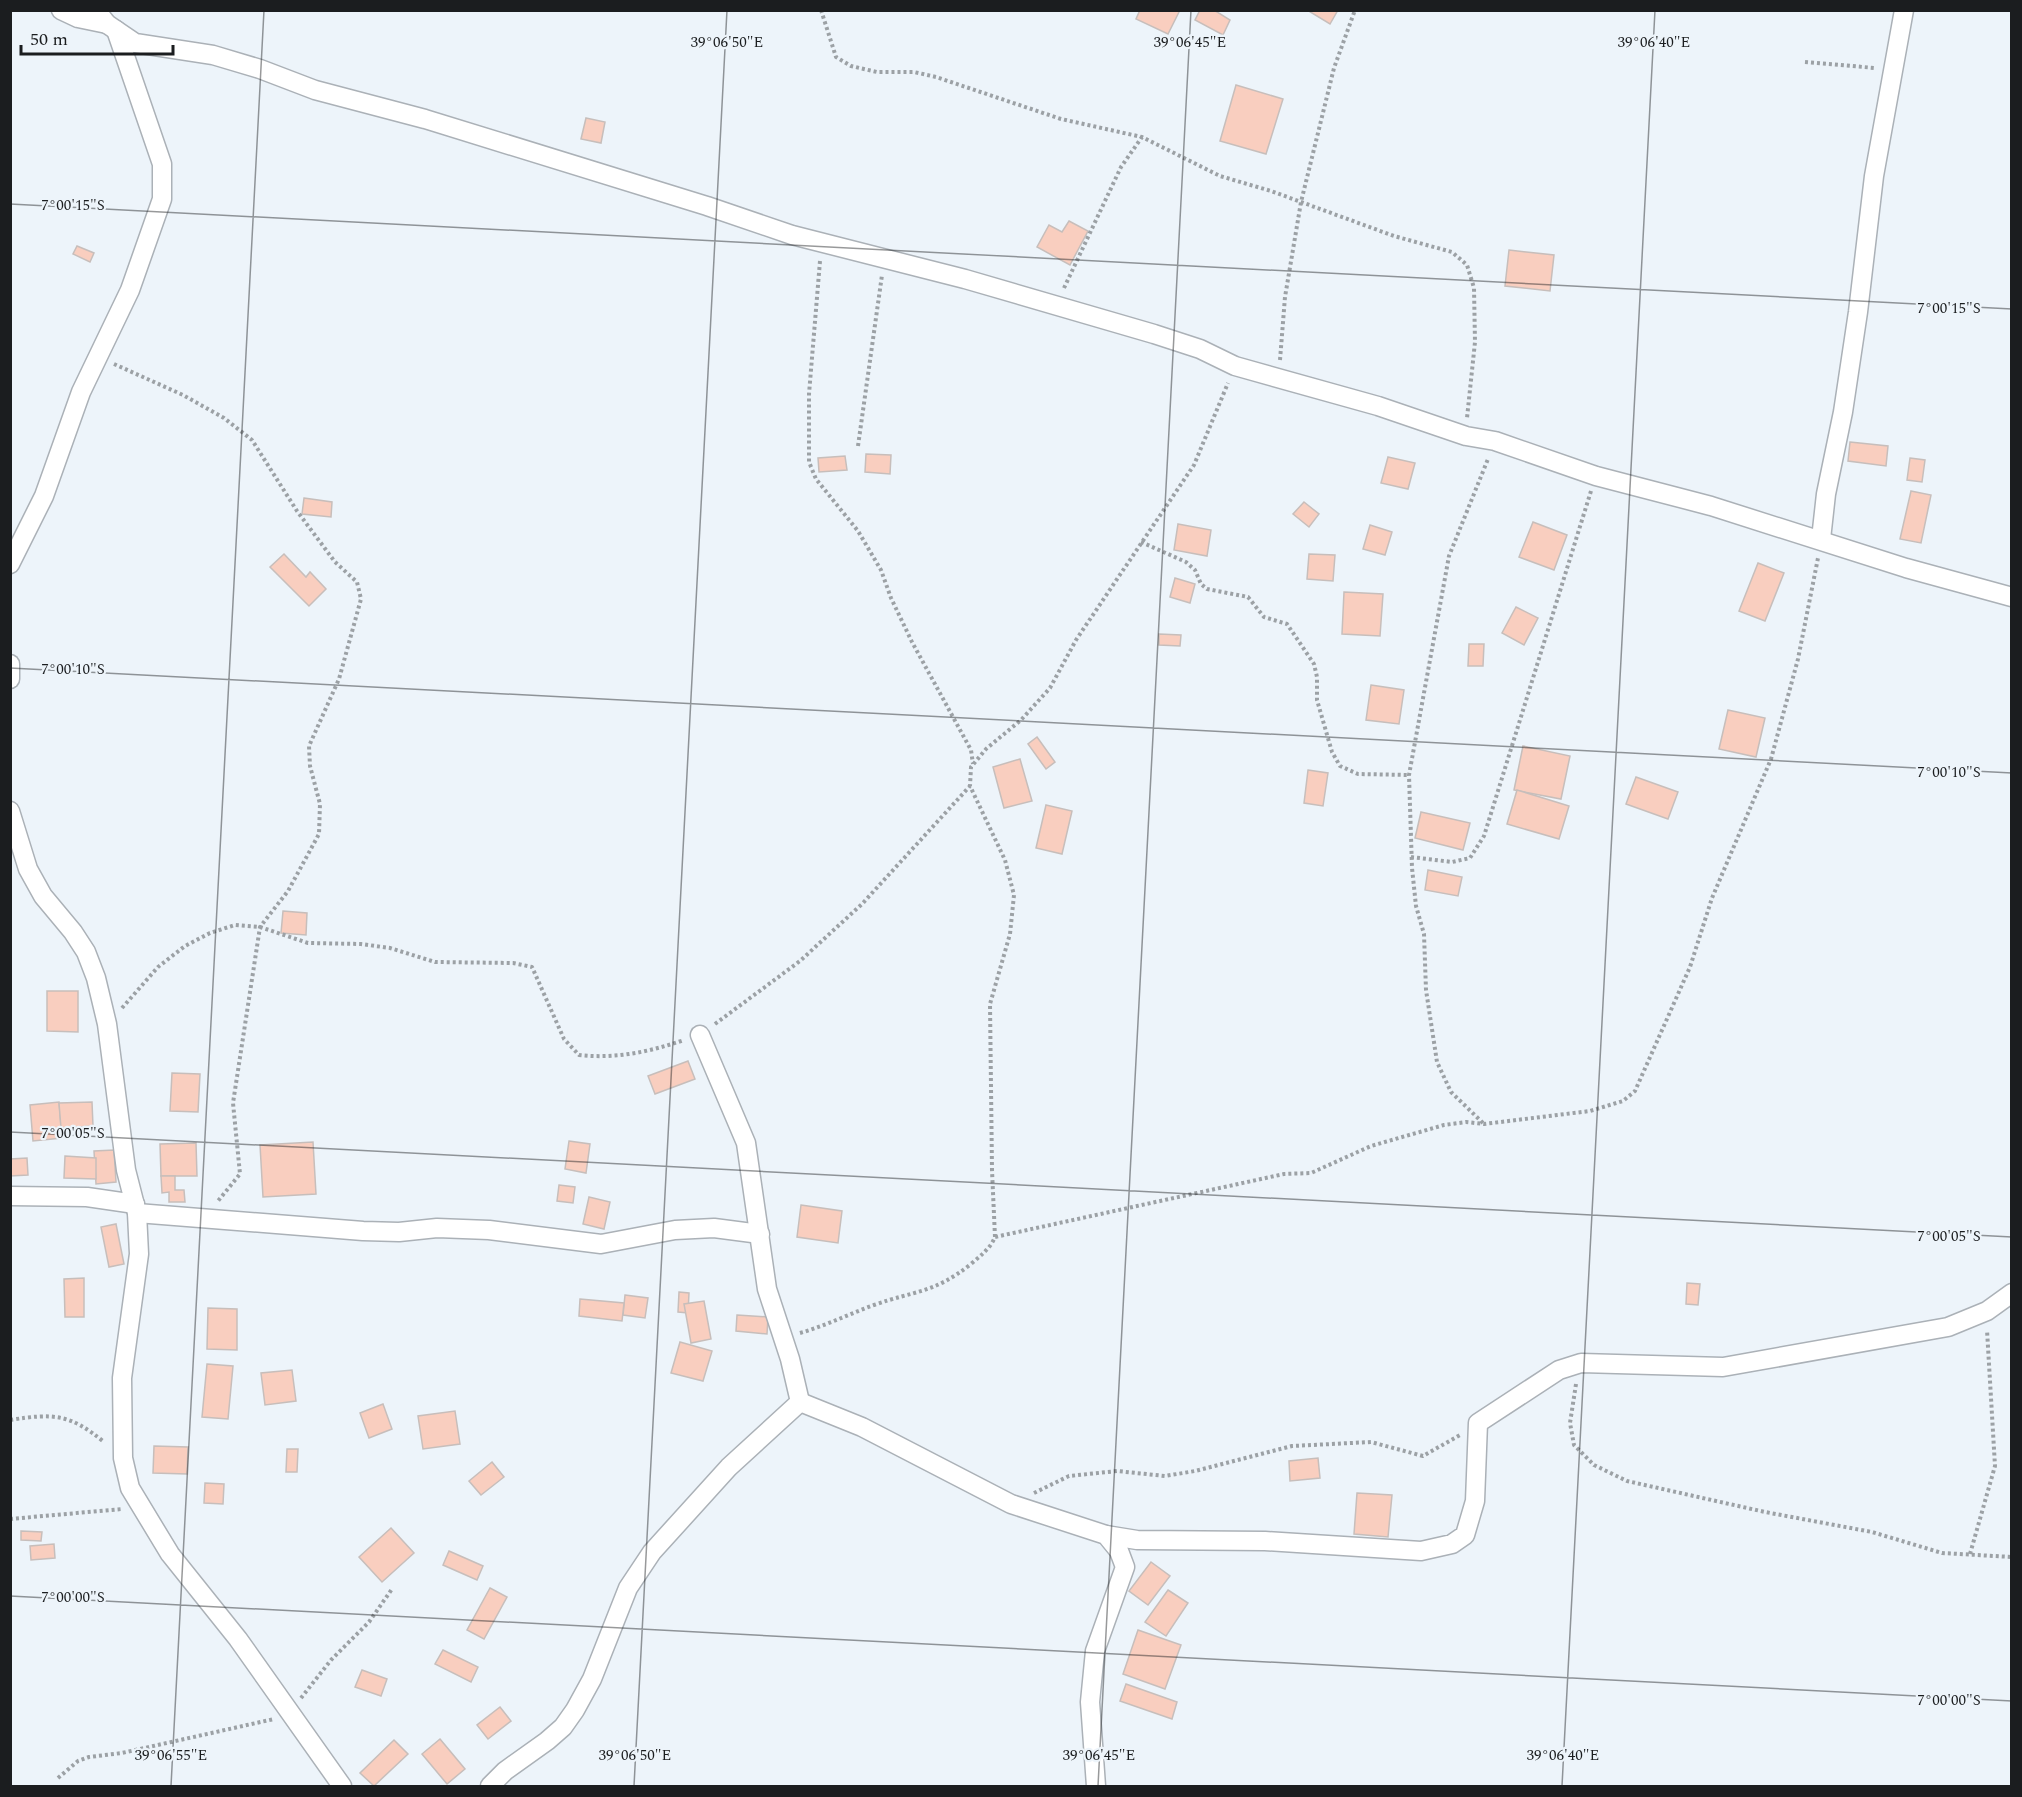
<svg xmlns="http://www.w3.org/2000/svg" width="2022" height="1797" viewBox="0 0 2022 1797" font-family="Spectral,serif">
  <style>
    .building { fill: #f9cebf; stroke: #c7bebb; stroke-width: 1.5 }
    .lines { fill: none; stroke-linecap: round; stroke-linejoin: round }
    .minor-casing { stroke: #abb1b7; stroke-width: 21 }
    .path { stroke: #9ca1a5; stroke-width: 4; stroke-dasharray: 3 3; stroke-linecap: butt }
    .minor { stroke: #fff; stroke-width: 18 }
    .ticks { fill: none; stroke: #1b1d1f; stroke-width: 1.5; stroke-opacity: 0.45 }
    .ticks-label { font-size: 15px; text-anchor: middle; fill: #1b1d1f; stroke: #edf4fa; stroke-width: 4.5; stroke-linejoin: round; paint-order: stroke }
  </style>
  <rect width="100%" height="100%" fill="#edf4fa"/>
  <g class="building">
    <polygon points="1140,10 1180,10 1168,34 1136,19"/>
    <polygon points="1200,10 1214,10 1230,20 1223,35 1195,20"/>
    <polygon points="1307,10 1338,10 1330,24"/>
    <polygon points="1236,85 1283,99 1266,154 1220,141"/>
    <polygon points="586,118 605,122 601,143 581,139"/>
    <polygon points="1069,221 1088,231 1070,265 1037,247 1049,225 1062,232"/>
    <polygon points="77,246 94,253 90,262 73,254"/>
    <polygon points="1509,250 1554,255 1550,291 1505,286"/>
    <polygon points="1850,442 1888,446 1886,466 1848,461"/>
    <polygon points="866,454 891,455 890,474 865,472"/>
    <polygon points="845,456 847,470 819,472 818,458"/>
    <polygon points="1388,457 1415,463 1408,489 1381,483"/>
    <polygon points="1910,458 1925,460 1922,482 1907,480"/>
    <polygon points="1911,491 1931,495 1921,543 1900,539"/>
    <polygon points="304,498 332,502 331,517 302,514"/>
    <polygon points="1304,502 1319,514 1309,527 1293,514"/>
    <polygon points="1533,522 1567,535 1554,570 1519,557"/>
    <polygon points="1178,524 1211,530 1207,556 1174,550"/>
    <polygon points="1370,525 1392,532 1385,555 1363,549"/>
    <polygon points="284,554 306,577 310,572 326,589 309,606 270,567"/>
    <polygon points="1309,554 1335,555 1333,581 1307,579"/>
    <polygon points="1758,563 1784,573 1765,621 1739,611"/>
    <polygon points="1175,578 1195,584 1190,603 1170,597"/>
    <polygon points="1344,592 1383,594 1380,636 1342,634"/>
    <polygon points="1516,607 1538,618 1524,645 1502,633"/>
    <polygon points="1159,634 1181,635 1180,646 1159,645"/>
    <polygon points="1469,644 1484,644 1483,666 1468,666"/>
    <polygon points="1371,685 1404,690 1399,724 1366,720"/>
    <polygon points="1728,710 1765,718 1756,757 1719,749"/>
    <polygon points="1037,737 1055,762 1046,769 1028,744"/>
    <polygon points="1523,746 1570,756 1561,799 1514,790"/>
    <polygon points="1020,759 1032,801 1004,808 993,767"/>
    <polygon points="1308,770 1328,773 1323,806 1304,803"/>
    <polygon points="1636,777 1678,792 1668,819 1626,804"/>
    <polygon points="1517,790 1569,806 1559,839 1507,824"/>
    <polygon points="1046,805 1072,811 1062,854 1036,848"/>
    <polygon points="1421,812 1470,823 1463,850 1415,838"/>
    <polygon points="1428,870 1462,877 1458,896 1425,890"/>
    <polygon points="283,911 307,913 306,935 281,933"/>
    <polygon points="47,991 78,991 78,1032 47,1031"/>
    <polygon points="688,1061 695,1079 655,1094 648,1076"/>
    <polygon points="172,1073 200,1074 198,1112 170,1111"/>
    <polygon points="59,1102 62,1138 33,1141 30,1105"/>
    <polygon points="92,1102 93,1126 61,1128 59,1103"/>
    <polygon points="569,1141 590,1144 586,1173 565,1169"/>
    <polygon points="313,1142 316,1194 263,1197 260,1145"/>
    <polygon points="196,1143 197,1176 161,1176 160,1144"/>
    <polygon points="114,1150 116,1182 96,1184 94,1151"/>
    <polygon points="65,1156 96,1158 96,1179 64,1178"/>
    <polygon points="27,1158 28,1175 10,1176 10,1159"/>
    <polygon points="161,1176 175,1176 175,1190 184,1190 185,1202 169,1202 169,1192 162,1193"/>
    <polygon points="559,1185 575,1187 573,1203 557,1201"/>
    <polygon points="589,1197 610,1202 604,1229 583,1224"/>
    <polygon points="801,1205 842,1211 838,1243 797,1237"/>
    <polygon points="116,1224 124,1264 109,1267 101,1227"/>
    <polygon points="84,1278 84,1317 65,1317 64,1279"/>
    <polygon points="1687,1283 1700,1284 1698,1305 1686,1304"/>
    <polygon points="679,1292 689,1293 688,1313 678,1312"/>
    <polygon points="625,1295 648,1298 645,1318 623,1315"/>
    <polygon points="580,1299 624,1303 622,1321 579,1316"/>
    <polygon points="704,1301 711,1339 691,1343 684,1304"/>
    <polygon points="208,1308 237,1309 237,1350 207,1349"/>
    <polygon points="737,1315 768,1317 767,1334 736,1331"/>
    <polygon points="680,1342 712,1351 703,1381 671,1373"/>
    <polygon points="207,1364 233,1366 228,1419 202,1417"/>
    <polygon points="292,1370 296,1401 265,1405 261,1373"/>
    <polygon points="383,1404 392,1429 369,1438 360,1413"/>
    <polygon points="455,1411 460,1444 423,1449 418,1416"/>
    <polygon points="154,1446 188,1447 187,1474 153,1473"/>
    <polygon points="287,1449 298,1449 297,1472 286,1472"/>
    <polygon points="1318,1458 1320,1478 1290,1481 1289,1461"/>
    <polygon points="492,1462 504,1477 481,1495 469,1481"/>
    <polygon points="205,1483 224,1484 223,1504 204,1503"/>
    <polygon points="1357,1493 1392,1495 1388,1537 1354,1534"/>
    <polygon points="391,1528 414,1553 382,1582 359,1557"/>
    <polygon points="21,1531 42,1532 41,1541 21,1540"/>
    <polygon points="54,1544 55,1558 31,1560 30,1546"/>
    <polygon points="449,1551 483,1566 477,1580 443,1565"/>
    <polygon points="1151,1562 1170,1576 1148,1605 1129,1591"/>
    <polygon points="490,1588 507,1597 484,1639 467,1630"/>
    <polygon points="1168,1590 1188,1603 1166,1636 1145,1622"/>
    <polygon points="1138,1630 1181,1645 1165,1689 1123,1674"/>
    <polygon points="443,1650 478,1667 471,1682 435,1664"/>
    <polygon points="362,1670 387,1679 381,1696 355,1687"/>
    <polygon points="1126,1684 1177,1702 1172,1719 1120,1701"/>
    <polygon points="500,1707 511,1721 488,1739 477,1725"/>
    <polygon points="440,1739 465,1769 447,1784 422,1754"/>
    <polygon points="394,1740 408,1754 374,1786 360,1773"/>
  </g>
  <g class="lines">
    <g class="minor-casing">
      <g id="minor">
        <polyline points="61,10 78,18 107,24"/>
        <polyline points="96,10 107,24 135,43 213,55 260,69 315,90 425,119 707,206 792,235 965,279 1154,334 1200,349 1235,366 1378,406 1466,436 1495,441 1596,476 1711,506 1906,568 2012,597"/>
        <polyline points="1821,539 1826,494 1843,412 1858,312 1874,176 1904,10"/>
        <polyline points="10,564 44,496 81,392 130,290 162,199 162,164 116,30"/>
        <polyline points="10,664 10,679"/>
        <polyline points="10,811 28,869 43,896 73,932 86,952 96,978 107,1024 126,1170 137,1213 139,1254 122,1378 123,1458 130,1488 170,1554 238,1639 342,1786"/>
        <polyline points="10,1196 87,1197 135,1204"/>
        <polyline points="137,1213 363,1231 399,1232 437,1228 489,1230 601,1244 675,1230 714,1228 760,1234"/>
        <polyline points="800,1402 862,1427 1011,1504 1106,1535 1119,1551 1125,1567 1095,1651 1090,1702 1096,1786"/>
        <polyline points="1106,1535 1137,1540 1265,1541 1421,1551 1452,1544 1465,1535 1475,1501 1478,1423 1559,1370 1581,1363 1723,1367 1948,1327 1987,1311 2012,1293"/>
        <polyline points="490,1786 505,1771 547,1741 563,1727 575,1710 592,1679 628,1588 652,1552 729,1467 800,1402 790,1359 767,1289 746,1143 700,1035"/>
      </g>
    </g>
    <g class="path">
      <polyline points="821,10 836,57 851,66 877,72 914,72 936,77 1061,119 1142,137 1220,176 1271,191 1394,236 1452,252 1467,265 1474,288 1475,342 1467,418"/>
      <polyline points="1805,62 1875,68"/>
      <polyline points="820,261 809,394 809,462 816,479 858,531 881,570 891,598 912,642 971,750 973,764"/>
      <polyline points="1064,288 1121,167 1142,137"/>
      <polyline points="1280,360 1285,297 1301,202 1334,68 1355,10"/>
      <polyline points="114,364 183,395 224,418 252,440 297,511 335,562 357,582 361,599 339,679 309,746 310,766 320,804 319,834 288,891 260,927 233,1103 240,1174 218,1201"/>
      <polyline points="858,446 882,275"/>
      <polyline points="1141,542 1186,562 1195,570 1201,584 1207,589 1248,597 1264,617 1287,624 1314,664 1317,677 1317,700 1332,752 1340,766 1358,774 1409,775"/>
      <polyline points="1411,857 1452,862 1470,858 1484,836 1591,491"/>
      <path d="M122,1008l36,-41 27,-21 25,-13 25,-8 25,2 48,16 53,1 29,4 45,14 78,1 19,4 32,72 15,16c37,4 70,-3 105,-15"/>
      <polyline points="715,1024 800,961 862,904 970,786"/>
      <polyline points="1483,1123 1451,1092 1437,1062 1426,990 1424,934 1416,906 1412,868 1409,775 1449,556 1488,459"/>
      <polyline points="995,1237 992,1170 990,1004 1010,934 1014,895 1005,860 970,786 971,767 986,749 1021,720 1050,688 1076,640 1194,465 1228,383"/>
      <path d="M800,1333c25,-7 49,-19 74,-28 42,-15 59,-11 97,-41 10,-9 19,-15 24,-27l289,-63 27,-1 60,-27 73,-21 22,-3 18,2 106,-13 33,-10 12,-10 55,-124 22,-69 59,-139 27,-100 20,-101"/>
      <polyline points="1576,1384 1570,1423 1574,1445 1594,1465 1627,1481 1765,1512 1872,1532 1942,1553 2012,1557"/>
      <path d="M10,1420c44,-7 60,-6 94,22"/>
      <polyline points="1034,1493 1069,1476 1117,1471 1165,1476 1195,1471 1292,1446 1371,1442 1423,1456 1460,1435"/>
      <polyline points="10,1519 122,1509"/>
      <polyline points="1970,1554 1995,1466 1987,1330"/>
      <polyline points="301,1698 331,1660 369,1622 392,1589"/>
      <polyline points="58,1778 78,1761 89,1757 122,1753 274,1719"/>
    </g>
    <use href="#minor" class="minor"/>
  </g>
  <path class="ticks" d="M10,204l2002,105M10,668l2002,105M10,1132l2002,105M10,1596l2002,105M171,1786l93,-1776M634,1786l93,-1776M1098,1786l93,-1776M1562,1786l93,-1776"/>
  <g class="ticks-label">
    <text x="727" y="47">39°06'50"E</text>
    <text x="1190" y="47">39°06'45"E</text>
    <text x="1654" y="47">39°06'40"E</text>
    <text x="73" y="210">7°00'15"S</text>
    <text x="1949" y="313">7°00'15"S</text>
    <text x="73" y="674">7°00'10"S</text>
    <text x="1949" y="777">7°00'10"S</text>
    <text x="73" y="1138">7°00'05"S</text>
    <text x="1949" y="1241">7°00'05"S</text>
    <text x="73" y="1602">7°00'00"S</text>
    <text x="1949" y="1705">7°00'00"S</text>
    <text x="171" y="1760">39°06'55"E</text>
    <text x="635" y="1760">39°06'50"E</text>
    <text x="1099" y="1760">39°06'45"E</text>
    <text x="1563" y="1760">39°06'40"E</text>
  </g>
  <rect width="2022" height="1797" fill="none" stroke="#1b1d1f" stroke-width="24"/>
  <path d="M21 45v9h152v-9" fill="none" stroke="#1b1d1f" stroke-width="3"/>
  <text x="30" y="45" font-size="18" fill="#1b1d1f" stroke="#edf4fa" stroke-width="4.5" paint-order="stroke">50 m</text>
</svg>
